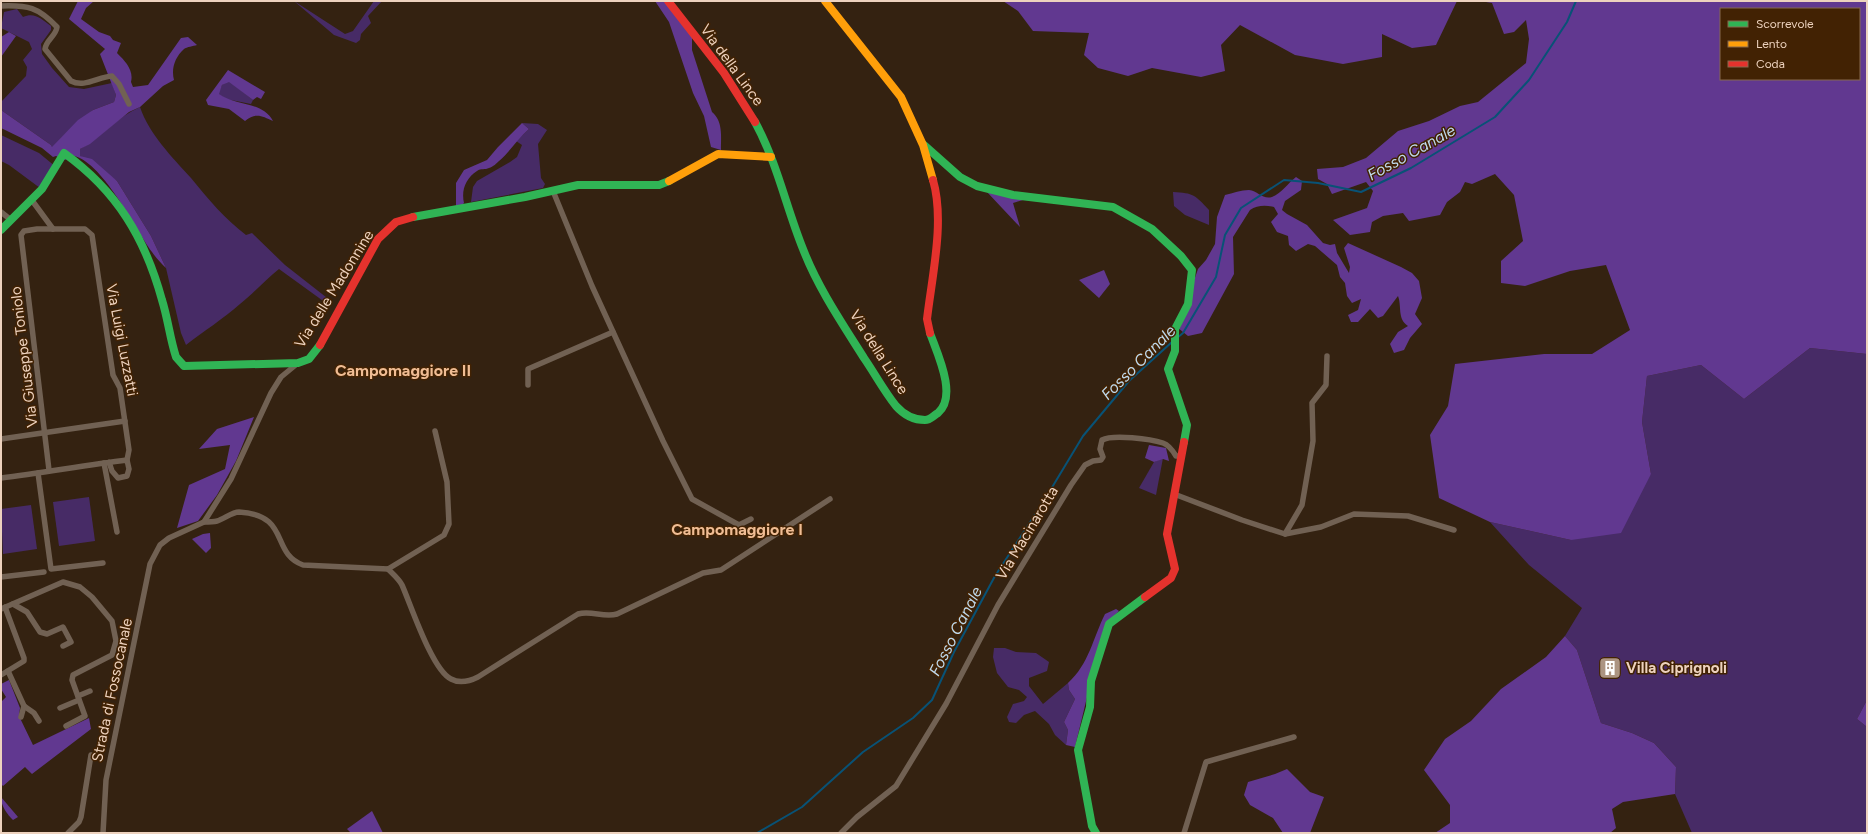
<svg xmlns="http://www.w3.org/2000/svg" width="1868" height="834" viewBox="0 0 1868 834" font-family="Figtree,sans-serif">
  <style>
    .green { fill: #472b66 }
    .forest { fill: #613890; fill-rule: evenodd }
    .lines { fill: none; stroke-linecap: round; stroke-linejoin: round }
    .stream { stroke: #085276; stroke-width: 2 }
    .street { stroke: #716153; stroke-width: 5.5 }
    .fast { stroke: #30b455; stroke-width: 8 }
    .slow { stroke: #ff9f0a; stroke-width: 8 }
    .jam { stroke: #e5322d; stroke-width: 8 }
    .labels { text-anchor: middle; stroke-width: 3; stroke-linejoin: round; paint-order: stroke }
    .street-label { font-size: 15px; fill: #edd2be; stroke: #422203 }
    .poi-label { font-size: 15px; font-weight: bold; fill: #edd2be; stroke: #422203; text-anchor: start }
    .water-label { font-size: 16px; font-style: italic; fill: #bfd9ec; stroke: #422203 }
    .neighbourhood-label { font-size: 16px; font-weight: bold; fill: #f0bd94; stroke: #422203 }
  </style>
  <rect width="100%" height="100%" fill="#342211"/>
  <g class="green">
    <polygon points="294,1 345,34 353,31 374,1 382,1 368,16 371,23 361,34 360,40 356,43 334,35"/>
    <path d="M17,9l6,8c12,-5 18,2 28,9v4l-10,14 1,10 10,14 17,19 15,2 28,-6 4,12 -2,7 -21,8 -29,25 -12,13 -1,-3 -50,-35v-8l25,-26 1,-9 -4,-7 9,-11 -3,-7 -28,-14 3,-16z"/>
    <polygon points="229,81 253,100 251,104 226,99 218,94 222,85"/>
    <path d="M140,107c9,27 32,50 51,71 17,21 34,41 55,57l6,-2 33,32 46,36 -5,2 -47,-34c-14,11 -25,24 -39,35 -17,15 -36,27 -54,41l-5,-12 -15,-65 -15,-32 -34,-55 -37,-25v-7c22,-12 37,-32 60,-42z"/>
    <polygon points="522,123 538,124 547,130 538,144 541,178 545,184 543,188 471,202 473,187 477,181 510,162 517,157 522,145 516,141 529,129"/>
    <polygon points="1,135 39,153 56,167 40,188 9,165 1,161"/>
    <path d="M1173,192c21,1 22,3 36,18v15l-24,-10 -11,-9z"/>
    <polygon points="1810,348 1867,354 1867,700 1857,719 1867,727 1867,833 1692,833 1675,794 1676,767 1654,743 1632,733 1601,723 1577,650 1565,636 1582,608 1529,565 1490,522 1571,540 1651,474 1642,422 1647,376 1701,365 1744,399"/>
    <polygon points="1163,458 1156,495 1139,488 1154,462"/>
    <polygon points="89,497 95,541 59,546 53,502"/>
    <polygon points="31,505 37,549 3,554 1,509"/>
    <polygon points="994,648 1005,648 1016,652 1036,653 1049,662 1047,671 1029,678 1029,686 1043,704 1068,683 1069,690 1075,699 1064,722 1068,730 1066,745 1055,735 1049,724 1035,711 1024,715 1016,723 1009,722 1007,717 1013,704 1024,701 1027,697 1019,690 1008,687 997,673 993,657"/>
  </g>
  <g class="forest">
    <path d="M78,1h16l-8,7 -5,11 18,13 11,4 3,4 8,3 -4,10c8,8 17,17 14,29l2,5 15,-2 33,-47 7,-1 9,8c-4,1 -10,2 -13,4 -9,8 -13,20 -10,31l-11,6 -23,21 -11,5 -39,32 -10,5v7l12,3 25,22 34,55 15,32c-5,-5 -10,-10 -14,-16 -18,-25 -50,-92 -81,-97l-6,5 -9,-4 -3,1 -11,-9 -41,-20v-18l50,35 1,2 26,-27 15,-10 21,-8 2,-7 -16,-41 5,-5 -36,-30z"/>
    <path d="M655,1h10l27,36v13l20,62c11,9 9,24 9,38l-10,-3 -7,-31 -11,-23 -24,-71z"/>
    <polygon points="1003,1 1457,1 1436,45 1412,48 1382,34 1382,57 1343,64 1295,55 1240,25 1221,45 1225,71 1201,77 1152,68 1128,76 1098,68 1084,55 1089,33 1033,31 1018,11"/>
    <path d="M1480,1h387v353l-57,-6 -66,51 -43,-34 -54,11 -5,46 9,52 -30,59 -50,7 -81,-18 -51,-24 -9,-63 18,-29 7,-42 89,-10h48l38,-24 -24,-65 -36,6 -45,15 -24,-3v-22l22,-20 -9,-46 -19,-21 -23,10 -7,-2 -5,10 -13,10 -7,13 -31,6 -6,-8 -20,3 -11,6 -2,10 -20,3 -17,-15 34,-12 6,-17 -7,-9 -34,12 -5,-10 -9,-5 -1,-10 26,-2 23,-9 32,-27 31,-10 31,-15 18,-4 48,-39 3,-24 -3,-19 -12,12 -10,2 -12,-31zM1721,9h138v70h-138z"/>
    <polygon points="9,32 16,36 1,57 1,37"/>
    <path d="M228,70l37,22 -4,7 -4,-2 -4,3 -24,-18 -7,3 -3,9c16,12 43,7 54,27 -11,-5 -17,-9 -28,0l-16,-12 -21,-4 -2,-5z"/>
    <path d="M522,123l7,6c-11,9 -19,23 -30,32 -2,2 -6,6 -10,7 -4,2 -8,0 -12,3 -11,7 -16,19 -13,32l-3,3h-5v-23l8,-13 23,-10 11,-13z"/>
    <path d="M1296,177l6,4 -1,9 -16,11 -3,9 5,4 20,11 16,18 7,2 5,-1 2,9 12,20 1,-6 -6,-19 4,-5 53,24 11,6 7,8 3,17 -7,16 7,10 -12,14 -6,12 -10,3 -4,-9 8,-12 10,-6c-11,-7 -6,-20 -10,-30l-15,20 -5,2 -8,-9 -12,13h-7l-3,-7 10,-5 3,-11 -9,4 -5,-7 -2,-13 -5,-6 -3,-12 -22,-19 -7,-2 -12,7 -7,-6 -1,-9 -11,-4 -6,-10 7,-8 -4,-7c-8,-2 -17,-2 -24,3l-17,27 1,37 -32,59 -14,3 -10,-8 20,-59 8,-9 9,-16 2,-27 8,-22c8,-2 16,-5 24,-5 9,1 14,10 23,7 10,-4 16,-14 24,-20z"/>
    <polygon points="987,192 1023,200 1013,203 1020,227"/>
    <polygon points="1104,270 1110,284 1099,298 1079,280"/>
    <polygon points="254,417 236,461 217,495 198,521 177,528 189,485 225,469 230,445 199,449 217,429"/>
    <polygon points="1149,445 1166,448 1169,461 1163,459 1154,462 1145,458"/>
    <polygon points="210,533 211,548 206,553 192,539 203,534"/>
    <path d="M1116,609l3,2 -9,9 -22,73 -13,54 -9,-2 2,-15 -4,-8 11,-23 -6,-9 -1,-7c21,-19 25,-45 37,-69z"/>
    <polygon points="1565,636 1577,650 1601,723 1632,733 1654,743 1676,767 1675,794 1623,802 1612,809 1616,828 1610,833 1435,833 1450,823 1450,805 1424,770 1445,739 1471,721 1501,689 1546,657"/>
    <polygon points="9,680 20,708 19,716 33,745 89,718 91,729 32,774 25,767 3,786 1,784 1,702 6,697 1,689 1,684"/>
    <polygon points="1867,700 1867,727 1857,719"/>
    <polygon points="1287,769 1310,792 1324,797 1310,833 1283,833 1273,818 1250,805 1244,795 1248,782 1275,774"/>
    <path d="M1,797l17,20 -5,3c-6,-6 -12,-14 -12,-23z"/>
    <polygon points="372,811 383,833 351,833 347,829"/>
  </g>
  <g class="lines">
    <g class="stream">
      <polyline points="1177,338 1183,333 1216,277 1225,235 1241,208 1284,180 1318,183 1361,192 1411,168 1495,117 1529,80 1567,22 1576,1"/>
      <polyline points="757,833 802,807 863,752 913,718 932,700 954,652 995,576 1042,504 1083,436 1129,381 1172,342"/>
    </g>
    <g class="street">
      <path d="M1,6c27,-1 37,1 56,21 -1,9 -11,13 -12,22l26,32c13,7 27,-4 41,-5l7,8 10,20"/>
      <polyline points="553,191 592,286 663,441 692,499 739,525 751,519"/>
      <polyline points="31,199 53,229"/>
      <polyline points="1,212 11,220"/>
      <polyline points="528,385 528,369 613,332"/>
      <polyline points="1,439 125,421"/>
      <polyline points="104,463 117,532"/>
      <polyline points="49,470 21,235 24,231 37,229 85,229 92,235 113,375 120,388 129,450 127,460"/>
      <polyline points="38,473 51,569 103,563"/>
      <path d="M1,478c42,-5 84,-13 126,-18l2,9 -2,7 -9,2 -6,-7 -3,-9"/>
      <polyline points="1174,494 1242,520 1285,534 1321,527 1354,514 1408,516 1454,530"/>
      <path d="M204,522c4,0 9,0 13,-1 7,-2 15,-9 22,-9 52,3 31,41 64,53l85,4 56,-34 5,-11 -2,-42 -12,-51"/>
      <polyline points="1285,534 1302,505 1313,441 1312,403 1326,385 1327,356"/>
      <path d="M388,569c5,5 11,10 14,16 9,20 30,85 49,94 9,5 19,2 27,-2l100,-63c13,-4 26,4 39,0l86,-41 18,-3 109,-71"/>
      <polyline points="1,577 44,572"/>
      <polyline points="13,604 27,612 40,632 47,634 63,627 71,642 63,646"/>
      <polyline points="1,609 63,582 80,587 92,597 112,621 116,641 112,655 73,675 72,680 85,716 66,726"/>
      <polyline points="8,671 24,706 34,713 39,721"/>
      <polyline points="1,675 24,661 24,658 5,607"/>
      <polyline points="78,696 90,691"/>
      <polyline points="60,708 79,700"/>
      <polyline points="21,717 24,706"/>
      <polyline points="68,833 79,822 81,817 91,755"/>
      <polyline points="103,833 106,780 150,564 160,545 169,538 204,522 231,479 271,393 281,377 298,363"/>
      <path d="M841,833l16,-16 39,-31 50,-82 52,-99 73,-120 14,-20 8,-4 8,-1 2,-3 -3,-8 2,-9c11,-6 49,-1 61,3 6,2 10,8 13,13h5"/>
      <polyline points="1184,833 1206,762 1294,737"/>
    </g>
    <g class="fast">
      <path d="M755,122c22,40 31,85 48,127 15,39 39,74 61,109 11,16 20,33 32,48 8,9 17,14 29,14 5,0 8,-4 13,-7 20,-17 -1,-60 -8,-80"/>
      <polyline points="924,145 960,177 977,186 1013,195 1113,207 1152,229 1181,256 1192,270 1188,304 1175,329 1175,351 1168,369 1187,425 1184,442"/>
      <polyline points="413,217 525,197 578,185 659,185 669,181"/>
      <path d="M1,230l41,-41 22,-36c53,38 81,85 98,147 6,19 8,39 14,57l8,9 114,-3 11,-4 11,-14"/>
      <polyline points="1096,833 1092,826 1078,750 1090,707 1091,681 1109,624 1145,597"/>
    </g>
    <g class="slow">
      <polyline points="825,1 901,97 923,145 933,180"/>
      <polyline points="669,181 718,154 771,157"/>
    </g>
    <g class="jam">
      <polyline points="668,1 724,73 755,122"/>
      <path d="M930,333l-3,-14c5,-43 18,-98 6,-139"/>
      <polyline points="320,345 378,239 396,222 413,217"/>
      <polyline points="1145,597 1171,578 1175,569 1167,534 1184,442"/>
    </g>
  </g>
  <defs>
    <g id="building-square" transform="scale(1.15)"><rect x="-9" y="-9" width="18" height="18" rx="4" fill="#ac9481" stroke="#422203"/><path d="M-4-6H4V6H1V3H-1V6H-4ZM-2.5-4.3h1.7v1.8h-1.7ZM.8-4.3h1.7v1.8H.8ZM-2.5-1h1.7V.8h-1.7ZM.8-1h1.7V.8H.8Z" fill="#fff"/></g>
  </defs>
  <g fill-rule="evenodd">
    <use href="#building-square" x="1610" y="668"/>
  </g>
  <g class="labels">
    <g class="street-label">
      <text transform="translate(732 65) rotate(54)" y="5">Via della Lince</text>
      <text transform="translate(334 289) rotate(-58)" y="5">Via delle Madonnine</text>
      <text transform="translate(122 340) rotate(79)" y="5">Via Luigi Luzzatti</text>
      <text transform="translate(879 352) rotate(58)" y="5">Via della Lince</text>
      <text transform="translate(24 357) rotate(-97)" y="5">Via Giuseppe Toniolo</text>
      <text transform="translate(1027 533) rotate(-59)" y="5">Via Macinarotta</text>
      <text transform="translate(112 690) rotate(-78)" y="5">Strada di Fossocanale</text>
    </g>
    <g class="poi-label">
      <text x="1626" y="673">Villa Ciprignoli</text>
    </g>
    <g class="water-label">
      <text transform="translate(1411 152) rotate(-29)" y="6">Fosso Canale</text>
      <text transform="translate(1138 362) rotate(-45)" y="6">Fosso Canale</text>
      <text transform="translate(955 631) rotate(-63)" y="6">Fosso Canale</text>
    </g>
    <g class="neighbourhood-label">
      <text x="403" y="376">Campomaggiore II</text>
      <text x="737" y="535">Campomaggiore I</text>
    </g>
  </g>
  <rect width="1868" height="834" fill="none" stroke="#edd2be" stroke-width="4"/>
  <rect x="1720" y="8" width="140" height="72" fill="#422203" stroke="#86684e"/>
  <rect x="1728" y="21" width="20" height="6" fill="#30b455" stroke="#86684e"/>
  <text x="1756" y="28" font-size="12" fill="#edd2be">Scorrevole</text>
  <rect x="1728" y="41" width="20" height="6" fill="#ff9f0a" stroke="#86684e"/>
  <text x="1756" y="48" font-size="12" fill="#edd2be">Lento</text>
  <rect x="1728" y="61" width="20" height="6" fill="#e5322d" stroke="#86684e"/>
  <text x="1756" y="68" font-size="12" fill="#edd2be">Coda</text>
</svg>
